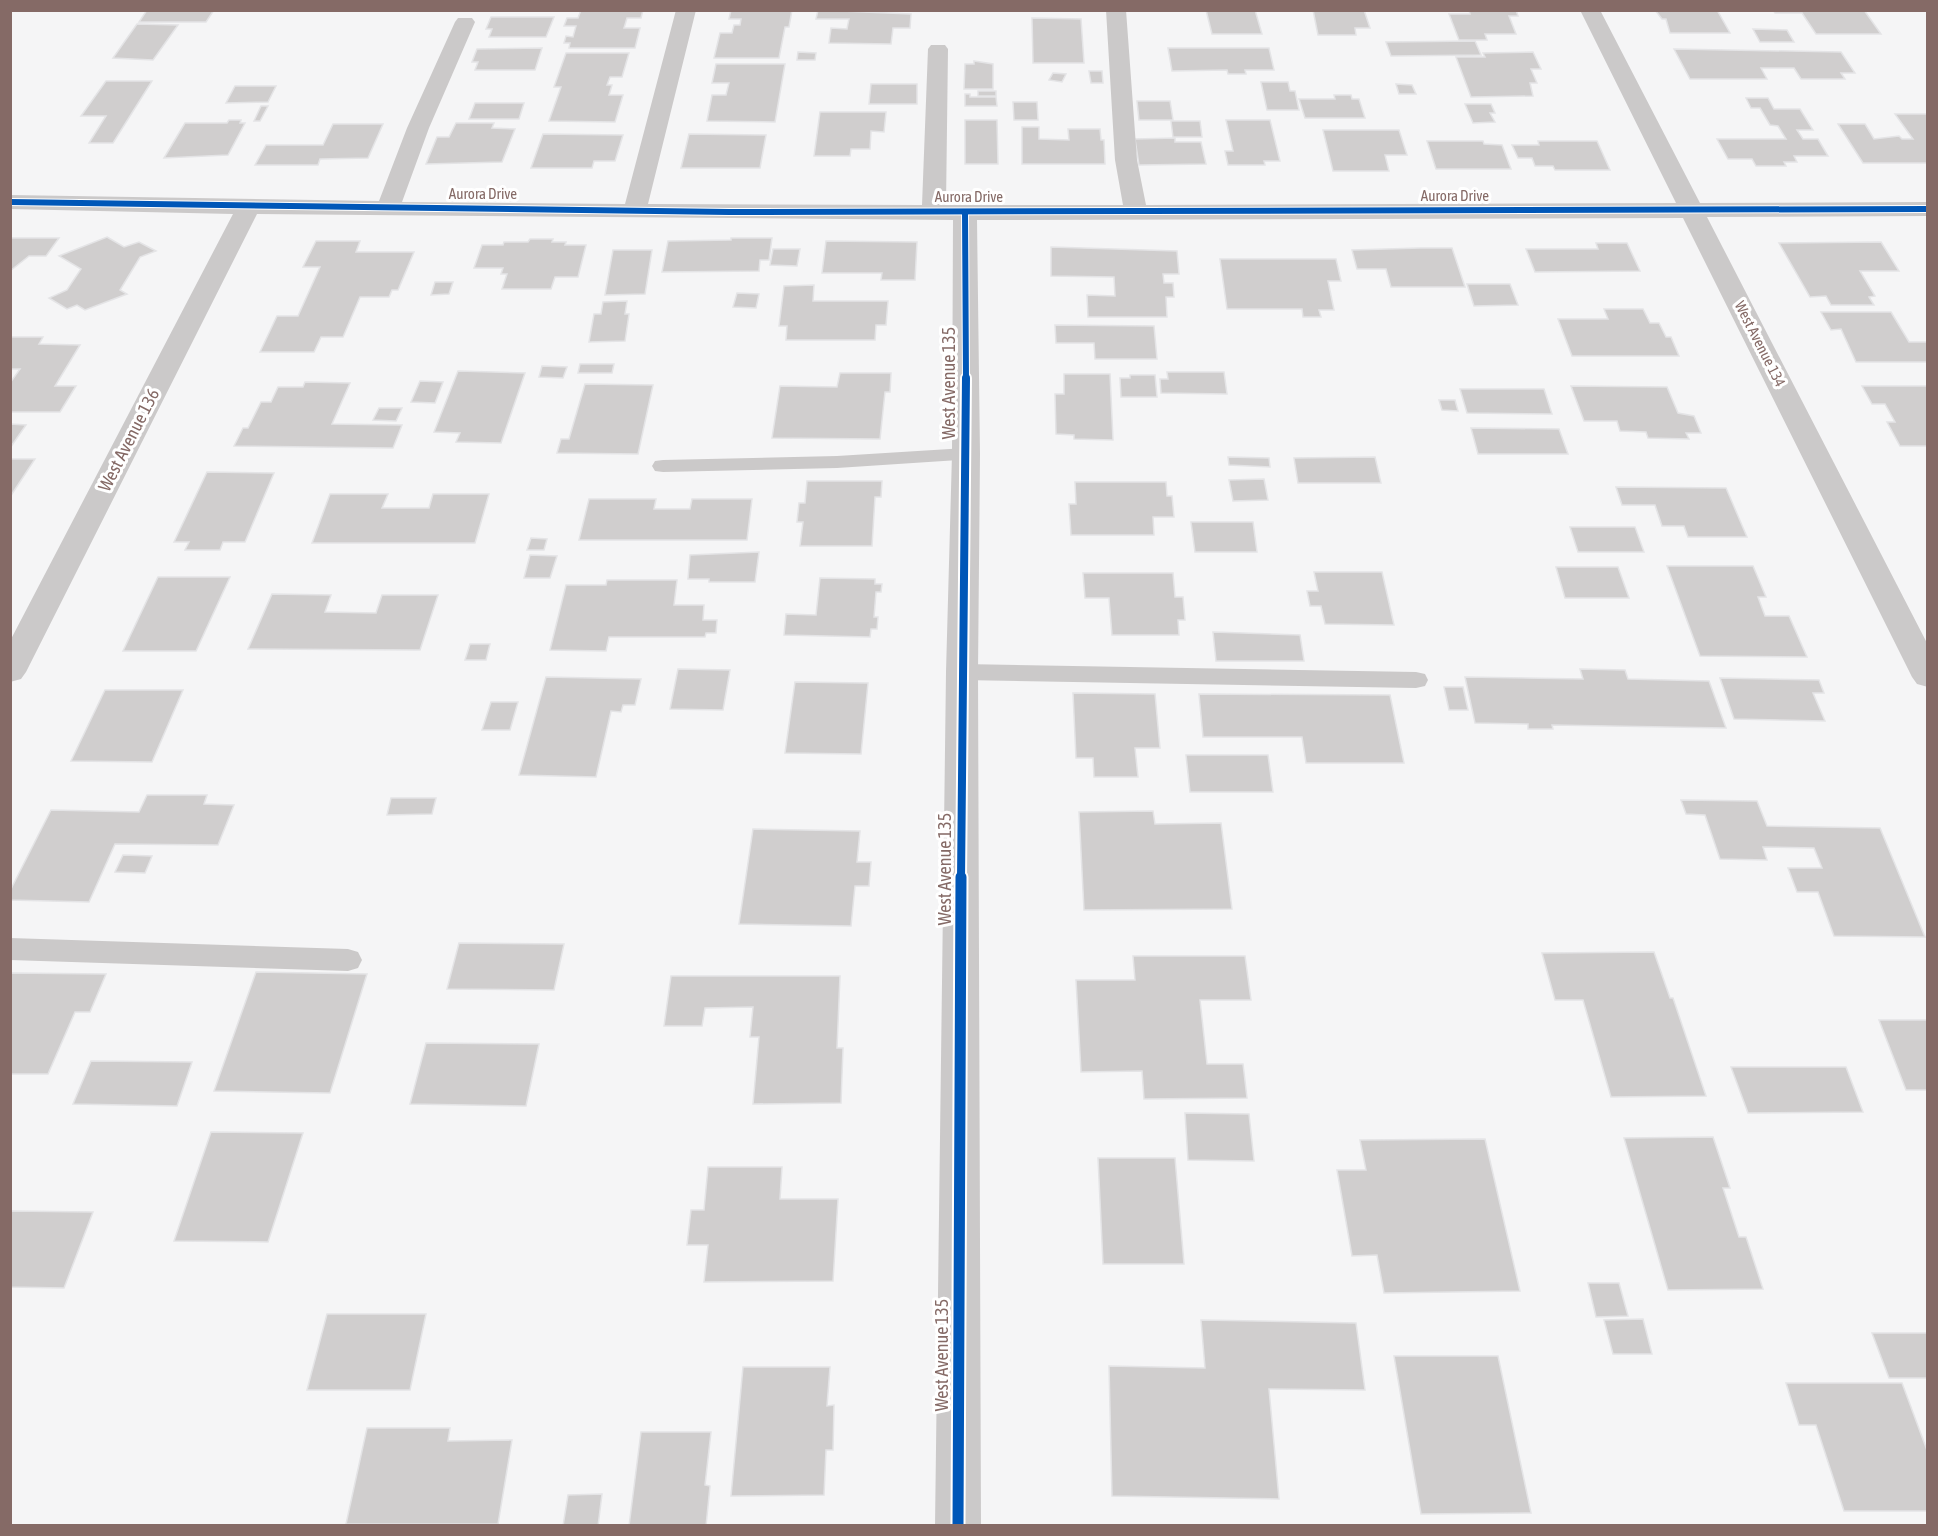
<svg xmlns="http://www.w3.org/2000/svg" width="1938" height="1536" viewBox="0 0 1938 1536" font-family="'Asap Condensed',sans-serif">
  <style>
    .building { fill: #d0cece; stroke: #e4e4e6; stroke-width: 1.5 }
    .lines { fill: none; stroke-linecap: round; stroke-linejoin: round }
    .lane { fill: #cbc9c9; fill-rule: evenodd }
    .street { fill: #cbc9c9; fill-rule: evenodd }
    .cycleway-far2-casing { stroke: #fff; stroke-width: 8 }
    .cycleway-far1-casing { stroke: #fff; stroke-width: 12 }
    .cycleway-casing { stroke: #fff; stroke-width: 15 }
    .cycleway-far2 { stroke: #0057b8; stroke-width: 6 }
    .cycleway-far1 { stroke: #0057b8; stroke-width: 8 }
    .cycleway { stroke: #0057b8; stroke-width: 11 }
    .labels { text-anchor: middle; stroke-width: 6; stroke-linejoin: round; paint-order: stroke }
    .far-street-label { font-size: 15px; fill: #856a66; stroke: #fff }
    .street-label { font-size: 18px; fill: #856a66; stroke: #fff }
  </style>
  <rect width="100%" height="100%" fill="#f5f5f6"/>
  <g class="building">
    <polygon points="147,10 214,10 206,22 139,22"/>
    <polygon points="581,10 643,10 641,18 627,18 624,28 640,28 635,48 569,48 570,43 564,43 566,36 573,37 576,26 564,26 567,18 578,18"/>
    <polygon points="731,10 792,10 789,27 785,27 779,58 714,58 720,33 732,33 734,25 740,25 741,19 729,19"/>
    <polygon points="818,10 911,14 910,28 893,28 891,44 829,43 831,28 847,29 849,19 816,19"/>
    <polygon points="1206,10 1255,10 1262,34 1212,34"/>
    <polygon points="1313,10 1364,10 1370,28 1355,28 1356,35 1318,35"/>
    <polygon points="1469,10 1516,10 1518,16 1509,16 1516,34 1485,34 1487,40 1459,40 1449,14 1470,14"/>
    <polygon points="1655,10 1717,10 1730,33 1670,33 1666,19 1662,19"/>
    <polygon points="1773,10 1864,10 1881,34 1816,34 1802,13 1775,13"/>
    <polygon points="491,17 554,17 546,37 489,37 492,29 486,29"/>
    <polygon points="1032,18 1081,19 1084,63 1033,63"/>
    <polygon points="137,24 178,25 153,60 113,58"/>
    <polygon points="1753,29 1787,30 1794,42 1760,42"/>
    <polygon points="1475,41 1481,55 1391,56 1386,42"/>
    <polygon points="542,48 535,70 475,70 478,62 472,62 477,49"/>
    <polygon points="1168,48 1269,48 1274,70 1245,70 1246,74 1228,74 1227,70 1172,71"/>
    <polygon points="1674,49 1841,52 1855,73 1841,73 1845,79 1801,79 1794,68 1761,68 1767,79 1690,79"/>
    <polygon points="798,52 816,53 815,60 797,60"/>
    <polygon points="1533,52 1541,69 1531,69 1537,83 1530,83 1533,96 1471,97 1456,57 1485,57 1483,53"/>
    <polygon points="566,53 629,53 622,77 610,77 607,85 612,85 609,95 623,95 615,122 549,121 561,87 554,87"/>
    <polygon points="974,61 993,64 993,89 964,89 965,64 974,64"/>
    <polygon points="716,64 785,64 775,122 707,121 712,95 726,95 729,83 712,83"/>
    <polygon points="1089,71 1102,71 1103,83 1091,83"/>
    <polygon points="1053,73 1066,74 1062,82 1049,80"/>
    <polygon points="106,81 152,81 113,143 89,143 106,116 81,116"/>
    <polygon points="1261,82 1288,82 1290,91 1295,91 1299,110 1267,110"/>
    <polygon points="871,84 917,84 917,104 869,104"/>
    <polygon points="1396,84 1412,85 1416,94 1399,94"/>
    <polygon points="235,86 276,86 268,102 226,103"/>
    <rect x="978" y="91" width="18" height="5"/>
    <polygon points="965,94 970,94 970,97 996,97 997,106 965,106"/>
    <polygon points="1334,95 1351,95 1352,99 1359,99 1365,118 1305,118 1299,99 1335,99"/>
    <polygon points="1746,98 1768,98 1774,109 1800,109 1813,130 1797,130 1803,139 1818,139 1828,156 1794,156 1797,162 1784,162 1786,166 1756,166 1752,159 1728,159 1717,139 1786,139 1778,126 1770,125 1760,108 1751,108"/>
    <polygon points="1137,101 1170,101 1173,120 1139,120"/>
    <polygon points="1013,102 1037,102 1038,120 1014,120"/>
    <polygon points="475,103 524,103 519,119 469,119"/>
    <polygon points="1465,104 1491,104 1495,113 1490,113 1495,122 1473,123"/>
    <polygon points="261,106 268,106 260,121 254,121"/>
    <polygon points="820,112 886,112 884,132 871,131 870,149 851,149 850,156 814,156"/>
    <polygon points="1895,114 1928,114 1928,163 1863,163 1838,124 1865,124 1874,139 1899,136 1902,139 1913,139"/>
    <polygon points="229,120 241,120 240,123 245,123 228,155 164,158 185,123 227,123"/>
    <polygon points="965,120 997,120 998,164 965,164"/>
    <polygon points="1226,120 1270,120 1280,161 1264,161 1265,165 1228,165 1225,151 1233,151"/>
    <polygon points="1171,121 1200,121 1202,137 1173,137"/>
    <polygon points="456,123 494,123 492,128 515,129 502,162 426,164 437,137 449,137"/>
    <polygon points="333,124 383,124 368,158 320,159 318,165 255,165 266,145 323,145"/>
    <polygon points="1022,127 1039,127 1039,139 1069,140 1068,129 1100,129 1101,140 1104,140 1105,164 1022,164"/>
    <polygon points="1323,130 1399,130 1407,155 1385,155 1389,171 1333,171"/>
    <polygon points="543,134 623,135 615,161 594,161 592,168 531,168"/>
    <polygon points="689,134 766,135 760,168 681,168"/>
    <polygon points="1175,138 1175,142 1201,142 1206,164 1139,165 1135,139"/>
    <polygon points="1427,141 1483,141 1484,144 1502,145 1511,169 1436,169"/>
    <polygon points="1538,141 1597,141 1610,170 1555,170 1553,166 1535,166 1532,158 1518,158 1512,145 1539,145"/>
    <polygon points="107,237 124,247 139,242 156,251 140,257 120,290 127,294 85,310 77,305 67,309 49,298 67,290 81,269 59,256"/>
    <polygon points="10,238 59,238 46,256 29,256 10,271"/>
    <polygon points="731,238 772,238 769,260 760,260 759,271 662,272 668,241 731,240"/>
    <polygon points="530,239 553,239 552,242 566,242 565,245 586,245 578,277 555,277 551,289 502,289 507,274 501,274 503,268 474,268 482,245 503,245 504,242 528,242"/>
    <polygon points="316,241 360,241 356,252 414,252 398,290 392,290 389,297 360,297 343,337 321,337 314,352 260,352 277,316 298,316 320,267 303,267"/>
    <polygon points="826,241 917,242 915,280 881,280 882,273 822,273"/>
    <polygon points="1881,242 1899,271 1860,271 1875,296 1869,297 1874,305 1831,305 1826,296 1810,297 1779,243"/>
    <polygon points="1596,243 1627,243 1640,271 1535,272 1526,249 1598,249"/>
    <polygon points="1051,247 1177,251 1179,274 1163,274 1164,283 1173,283 1174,297 1166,297 1167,317 1088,317 1087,295 1115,296 1114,277 1051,276"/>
    <polygon points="1420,248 1452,248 1465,287 1391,287 1386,269 1357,269 1352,250"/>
    <polygon points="773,249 800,249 797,266 770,265"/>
    <polygon points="613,250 652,250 645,294 605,295"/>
    <polygon points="1220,259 1336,259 1341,281 1328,281 1334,310 1319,310 1321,317 1303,317 1302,309 1227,309"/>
    <polygon points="435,282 453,282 449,294 431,295"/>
    <polygon points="1467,284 1510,284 1518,305 1474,306"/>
    <polygon points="814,285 813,301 888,301 886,325 876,325 875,340 786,340 787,326 779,326 784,286"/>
    <polygon points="737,293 759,294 756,308 733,307"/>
    <polygon points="627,301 625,314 629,314 625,341 589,342 594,314 601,314 603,302"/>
    <polygon points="1604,309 1643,309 1650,323 1659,323 1666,337 1671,337 1679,356 1572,356 1558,319 1608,319"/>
    <polygon points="1821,312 1891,312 1909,342 1928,342 1928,362 1856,362 1841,329 1831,330"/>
    <polygon points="1055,325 1154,326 1157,359 1095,359 1094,343 1056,343"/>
    <polygon points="10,337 43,337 39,344 80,345 55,386 76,386 60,412 10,412 10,383 20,369 10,369"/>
    <polygon points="580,364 614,364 612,373 578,373"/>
    <polygon points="542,366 567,367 563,378 539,377"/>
    <polygon points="458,371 525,373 501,443 456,442 460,433 434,432"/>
    <polygon points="1167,372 1224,372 1227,394 1161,393 1160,379 1168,379"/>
    <polygon points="840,373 891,373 890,392 885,392 880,439 772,438 780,386 837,387"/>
    <polygon points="1064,374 1110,374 1113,440 1074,439 1074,435 1056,434 1055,394 1064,394"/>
    <polygon points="1130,375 1155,375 1157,397 1121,397 1120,378 1130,378"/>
    <polygon points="420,381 443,382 435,403 411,402"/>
    <polygon points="305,382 350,383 332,424 402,425 393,448 234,446 243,428 248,428 261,402 271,402 278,387 303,387"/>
    <polygon points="585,384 653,385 638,454 557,453 561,439 569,439"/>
    <polygon points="1571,386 1667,387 1678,413 1694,416 1701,433 1686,433 1689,439 1648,438 1646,432 1620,431 1617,421 1584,421"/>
    <polygon points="1862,386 1928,386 1928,446 1900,446 1887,422 1895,422 1885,404 1872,404"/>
    <polygon points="1460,389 1544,389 1552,414 1467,413"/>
    <polygon points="1439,400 1455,400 1458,411 1442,410"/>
    <polygon points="379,408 402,408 396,421 373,420"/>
    <polygon points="10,424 26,425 10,448"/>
    <polygon points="1471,428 1559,429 1568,454 1478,454"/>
    <polygon points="1228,457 1269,458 1270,467 1229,465"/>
    <polygon points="1375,457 1381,483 1298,483 1294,458"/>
    <polygon points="10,459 35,459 10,497"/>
    <polygon points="207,472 274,473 245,542 223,542 220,550 185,550 189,542 174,542"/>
    <polygon points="1264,479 1268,500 1233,501 1229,480"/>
    <polygon points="807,481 882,481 881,497 875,497 872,546 800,546 803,522 797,522 799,503 805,503"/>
    <polygon points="1075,482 1166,482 1167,496 1172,496 1174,517 1153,517 1154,535 1071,535 1069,504 1076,504"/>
    <polygon points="1616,487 1726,488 1747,537 1688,537 1684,526 1662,526 1655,505 1622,505"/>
    <polygon points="330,494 388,494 382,508 429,508 433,494 489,494 475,543 312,543"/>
    <polygon points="589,499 656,499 654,509 690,509 692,499 752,499 747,540 579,540"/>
    <polygon points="1191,522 1253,522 1257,552 1195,552"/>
    <polygon points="1570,527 1635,527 1644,552 1578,552"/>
    <polygon points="531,538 547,539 544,550 527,550"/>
    <polygon points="759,552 755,582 709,582 709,579 688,579 690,555"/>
    <polygon points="530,555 557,556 550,578 524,578"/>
    <polygon points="1667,566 1753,566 1766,597 1758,597 1765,616 1789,616 1807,657 1700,656"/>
    <polygon points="1556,567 1618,567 1629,598 1565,598"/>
    <polygon points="1314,572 1382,572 1394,625 1325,624 1321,606 1310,606 1307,591 1318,591"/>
    <polygon points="1083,573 1173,573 1175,597 1183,597 1185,620 1178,620 1179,635 1112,635 1109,598 1085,598"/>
    <polygon points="158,577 230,577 196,651 123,651"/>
    <polygon points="820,578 875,579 875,584 882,584 881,592 876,592 874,617 878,617 877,629 871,629 870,637 784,635 786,614 816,615"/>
    <polygon points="607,580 677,580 674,605 704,605 703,620 717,620 716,633 706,633 705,637 609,637 606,651 550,650 566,585 606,585"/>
    <polygon points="272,594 331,595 325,612 376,613 382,595 438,595 420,650 248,649"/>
    <polygon points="1213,632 1300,635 1304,661 1216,661"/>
    <polygon points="470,644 490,644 486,660 465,660"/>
    <polygon points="678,669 730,670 723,710 670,709"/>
    <polygon points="1580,669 1625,670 1628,679 1709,681 1726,728 1552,725 1553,729 1528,729 1528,724 1475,723 1465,677 1583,679"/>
    <polygon points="546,677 641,679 635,705 623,705 621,712 611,711 596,777 519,775"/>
    <polygon points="1720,678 1819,680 1824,693 1813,693 1825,721 1734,719"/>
    <polygon points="795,682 868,683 861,754 785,753"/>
    <polygon points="1444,687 1463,687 1468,710 1449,710"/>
    <polygon points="105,690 183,690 152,762 71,761"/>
    <polygon points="1073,693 1155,694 1160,748 1135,748 1138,777 1094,777 1093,758 1076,758"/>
    <polygon points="1199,694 1390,695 1404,763 1306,763 1302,737 1203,737"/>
    <polygon points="491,702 518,702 510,730 482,730"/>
    <polygon points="1186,755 1268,755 1273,792 1190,792"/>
    <polygon points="147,795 207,795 204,804 234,805 218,845 115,844 89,902 10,900 10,891 51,810 139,812"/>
    <polygon points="391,798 436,798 432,814 387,815"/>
    <polygon points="1681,800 1757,801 1767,826 1880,828 1925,937 1834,936 1818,892 1797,892 1788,868 1822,868 1814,848 1763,847 1767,860 1720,859 1705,815 1686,814"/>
    <polygon points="1153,811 1155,824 1221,823 1232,909 1084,910 1079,812"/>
    <polygon points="753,829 860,831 857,862 871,862 869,886 855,886 851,926 739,924"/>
    <polygon points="123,855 152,856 145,873 115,872"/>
    <polygon points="459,943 564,944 554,990 447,989"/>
    <polygon points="1654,952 1670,998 1673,998 1706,1096 1611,1097 1583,1000 1555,1000 1542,953"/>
    <polygon points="1133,956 1245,956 1251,1000 1200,1000 1207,1064 1243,1064 1247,1098 1144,1099 1142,1071 1081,1072 1076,980 1135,980"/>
    <polygon points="256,972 367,974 330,1093 214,1091"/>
    <polygon points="10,973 106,974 90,1012 75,1012 48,1074 10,1074"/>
    <polygon points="671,976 840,976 837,1048 843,1048 841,1103 753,1104 759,1037 750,1037 753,1007 705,1008 702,1026 664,1026"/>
    <polygon points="1879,1020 1928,1020 1928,1090 1906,1090"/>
    <polygon points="426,1043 539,1044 526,1106 410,1104"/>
    <polygon points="91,1061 192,1062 177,1106 73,1104"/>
    <polygon points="1731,1067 1846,1067 1863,1112 1748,1113"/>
    <polygon points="1185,1113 1249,1114 1254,1161 1188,1160"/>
    <polygon points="211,1132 303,1133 268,1242 174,1241"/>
    <polygon points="1713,1137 1730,1188 1723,1188 1739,1237 1746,1237 1763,1289 1668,1290 1624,1138"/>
    <polygon points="1485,1139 1520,1291 1384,1293 1377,1255 1352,1256 1337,1170 1366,1170 1360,1140"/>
    <polygon points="1098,1158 1175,1158 1184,1264 1103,1264"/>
    <polygon points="708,1167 782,1167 780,1199 838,1199 833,1281 704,1282 708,1245 687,1245 691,1210 704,1210"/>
    <polygon points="10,1211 93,1212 64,1288 10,1287"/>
    <polygon points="1588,1283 1619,1283 1628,1316 1596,1317"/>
    <polygon points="327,1314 426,1314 410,1390 307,1390"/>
    <polygon points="1643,1319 1652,1354 1613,1354 1604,1320"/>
    <polygon points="1201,1320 1356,1323 1365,1390 1269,1389 1279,1499 1112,1496 1109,1366 1205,1368"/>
    <polygon points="1872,1333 1928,1333 1928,1378 1889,1378"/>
    <polygon points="1394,1356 1498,1356 1531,1513 1421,1514"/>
    <polygon points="743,1367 830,1367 827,1406 834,1405 833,1450 826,1450 824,1495 731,1496"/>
    <polygon points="1786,1383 1902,1383 1928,1453 1928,1511 1844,1511 1816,1425 1799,1425"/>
    <polygon points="367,1428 450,1428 448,1441 512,1440 498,1524 346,1524"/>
    <polygon points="641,1432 711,1432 705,1485 710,1486 706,1526 629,1526"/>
    <polygon points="602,1494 598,1526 563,1526 568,1495"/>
  </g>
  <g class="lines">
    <g class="lane">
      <polygon points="966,448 974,449 977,454 974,459 837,468 663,472 655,471 652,466 655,461 663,460 837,456"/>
      <polygon points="962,664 1416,672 1425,674 1428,680 1425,686 1416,688 962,680 953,678 950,672 953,666"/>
      <polygon points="10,938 348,949 358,952 362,960 358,968 348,971 10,960"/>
    </g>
    <polygon class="street" points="676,10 696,10 648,204 922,205 928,49 931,45 945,45 948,49 946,205 1123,205 1115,160 1106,10 1126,10 1137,160 1146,205 1676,203 1580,10 1600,10 1700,203 1928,202 1928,216 1707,217 1928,645 1928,687 1917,684 1912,677 1683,218 977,220 980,454 978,672 981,1526 935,1526 946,672 952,454 953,220 257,214 26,672 21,679 10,682 10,641 233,214 10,209 10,195 379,201 407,128 455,22 458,18 472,18 475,22 429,128 402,202 625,204"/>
    <g class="cycleway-far2-casing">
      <g id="cycleway-far2">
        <polyline points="10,202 729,212 1928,209"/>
        <polyline points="965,212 966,379"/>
      </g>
    </g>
    <g class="cycleway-far1-casing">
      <polyline id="cycleway-far1" points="961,879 966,378"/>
    </g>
    <g class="cycleway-casing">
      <polyline id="cycleway" points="958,1526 961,877"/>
    </g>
    <use href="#cycleway-far2" class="cycleway-far2"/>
    <use href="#cycleway-far1" class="cycleway-far1"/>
    <use href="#cycleway" class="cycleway"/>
  </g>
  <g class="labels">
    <g class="far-street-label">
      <text x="483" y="199">Aurora Drive</text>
      <text x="1455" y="201">Aurora Drive</text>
      <text x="969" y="202">Aurora Drive</text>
      <text transform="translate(1760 344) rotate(63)" y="5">West Avenue 134</text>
    </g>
    <g class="street-label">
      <text transform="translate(949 383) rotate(-90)" y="6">West Avenue 135</text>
      <text transform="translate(129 440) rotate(-63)" y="6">West Avenue 136</text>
      <text transform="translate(945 869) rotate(-90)" y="6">West Avenue 135</text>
      <text transform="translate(942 1355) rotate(-90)" y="6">West Avenue 135</text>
    </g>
  </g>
  <rect width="1938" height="1536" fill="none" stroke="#856a66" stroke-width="24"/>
</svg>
